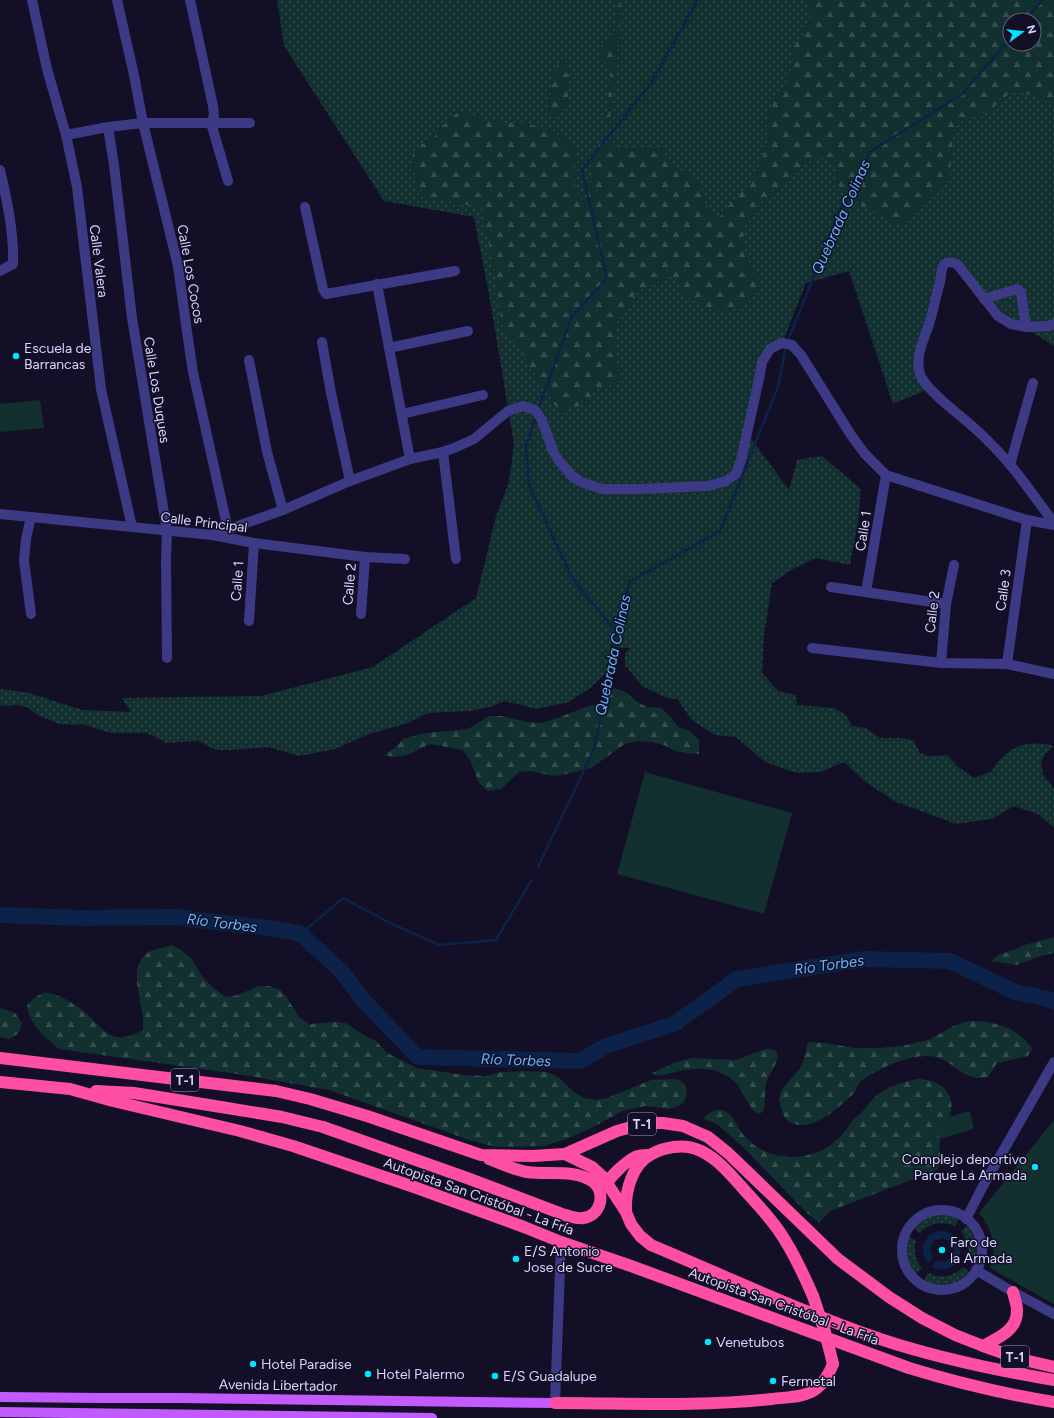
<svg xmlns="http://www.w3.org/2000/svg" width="1054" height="1418" viewBox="0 0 1054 1418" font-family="Figtree,sans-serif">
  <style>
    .grass { fill: url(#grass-dots); fill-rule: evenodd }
    .forest { fill: url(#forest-firs); fill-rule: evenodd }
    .park { fill: #12302f }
    .water { fill: #0c2248 }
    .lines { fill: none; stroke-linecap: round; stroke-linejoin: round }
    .stream { stroke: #0c2248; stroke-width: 2.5 }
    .river { stroke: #0c2248; stroke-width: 16 }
    .minor { stroke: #3d3a85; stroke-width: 10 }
    .major { stroke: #c25bff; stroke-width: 10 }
    .highway { stroke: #ff4fa3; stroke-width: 12 }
    .highway-bridge { stroke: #ff4fa3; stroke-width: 12 }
    .poi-dot { fill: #00e5ff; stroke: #130f26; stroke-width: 1.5 }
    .labels { text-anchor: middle; stroke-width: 3; stroke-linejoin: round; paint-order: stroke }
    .shield { fill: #130f26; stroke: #9e99be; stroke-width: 1 }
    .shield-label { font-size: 13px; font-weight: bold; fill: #d9d4ff }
    .street-label { font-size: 14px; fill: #d9d4ff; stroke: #130f26 }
    .poi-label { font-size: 14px; fill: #d9d4ff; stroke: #130f26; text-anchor: start }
    .water-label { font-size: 15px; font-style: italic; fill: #62b6ff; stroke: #130f26 }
  </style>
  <defs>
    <pattern id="grass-dots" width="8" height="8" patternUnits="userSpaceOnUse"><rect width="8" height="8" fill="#12302f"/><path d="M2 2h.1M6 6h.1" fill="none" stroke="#344d4e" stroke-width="1.8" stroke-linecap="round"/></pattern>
    <pattern id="forest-firs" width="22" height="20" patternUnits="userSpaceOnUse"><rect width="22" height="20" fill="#12302f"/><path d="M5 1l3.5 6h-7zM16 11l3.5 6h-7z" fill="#344d4e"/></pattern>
  </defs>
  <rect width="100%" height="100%" fill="#130f26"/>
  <g class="grass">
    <path d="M277,0h777v346l-27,-17 -15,-4 -64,-62 -25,90 -2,22 10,13 -38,16 -44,-133 -43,12 -24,61 -12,6 -23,83 42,57 8,-30 25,-4 39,33 -3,33 -8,43 -34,-7 -23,11 -21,14 -8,53 -2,37 16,18 18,4 1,10 37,3 12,7 6,11 14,2 14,10h20l13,2 7,13 8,3 19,-1 10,11 17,12 17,-6c15,-25 35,-33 63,-26l-8,7 -5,9 2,12 11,15v39l-16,-14 -24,-8 -22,13 -36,5 -62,-23 -31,-21 -19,-18 -23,10 -25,1 -31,-11 -29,-25 -21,-2 -23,-15 -15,-21 -10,-1 -25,-12 -17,-21v-12l5,-5h-11l-8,-4v14l-6,16 -15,14 -21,14 -32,7 -33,-8 -14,6 -20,4 -42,2 -20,10 -39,11 -34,15 -36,7 -31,-9 -35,3h-17l-17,-9 -32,2 -20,-10h-37l-28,-9 -6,1 -17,-1 -19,-8 -14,-9 -10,-2 -12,1 -4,-1v-16l25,3 58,18 48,2 -9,-14 139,-2 112,-29 103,-69 20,-82 13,-34 5,-38 -24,-144 -16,-83 -90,-16 -100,-155zM1010,20h24v24h-24z"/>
    <path d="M937,1214l11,1 11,4 -4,7c-13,-5 -25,-3 -35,7l-6,-5 13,-11z"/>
    <path d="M967,1226c9,11 12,22 8,36l-8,-3c3,-10 1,-19 -6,-28z"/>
    <path d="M908,1237l8,3c-3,11 -1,20 6,28l-6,6c-9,-11 -11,-23 -8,-37z"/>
    <path d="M963,1267l6,5c-12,13 -28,17 -45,9l4,-8c13,6 25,4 35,-6z"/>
  </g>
  <g class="forest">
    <path d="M617,0h4l-4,72 -5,23 -2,25h-4l5,-52 -6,-7 -4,-2v-13c4,-4 10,-4 13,-10z"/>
    <path d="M806,0h248v103l-31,-10h-13l-21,18 -24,8 -10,9 -2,13 -2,15v13l-3,13 -9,10 -21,16 -8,11 -12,6 -35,-18 -10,-9 -11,-6 -5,-10 -1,-13 -7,-10 -12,-2 -21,14 -18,19 -10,6 -10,10 -14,22 -1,14 7,26 8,10 1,13 -19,17 -12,2h-13l-22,-10 -11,-7 -3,-12 -10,-7 -10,8 -23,11 -7,12 -10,11 -5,22 6,41 -4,5 -18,5 -5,4 -8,11 -25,8 -15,-21 -17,-27 -5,-11 -21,-27 -5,-38 -15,-81 -63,-10 -7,-33 1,-12 9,-8 12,-6 6,-10 18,-16 12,2 12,5 25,4 12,-1 13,3 24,8 11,6 8,10v40l6,10 6,-10 4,-12 3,-25 7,-10 25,6 24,-1 13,1 5,13 10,8 12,6 10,9 3,13 6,13 10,8 11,-14 23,-25 7,-15 7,-19 -1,-19 3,-16 18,-29 5,-16 2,-19 11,-15 5,-15zM1010,20h24v24h-24z"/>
    <polygon points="566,61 570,72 567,107 558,114 546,117 553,77 557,65"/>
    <polygon points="614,688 626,692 636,701 647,707 661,708 671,717 678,727 690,731 699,740 699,754 687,753 675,751 664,745 651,742 638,741 625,744 591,768 566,774 554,776 531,771 519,772 501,789 488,791 479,783 470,760 463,750 430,744 407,755 395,757 384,755 395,748 403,739 426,733 468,729 489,716 502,716 527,722 540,723 552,720 586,707 597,704 607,697"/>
    <polygon points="1054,937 1054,953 1040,956 1017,965 991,961 998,955 1016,949 1024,945"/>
    <path d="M172,945l9,5 10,8 12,20 13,12 10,7 12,-2 20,-9h11l11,4 7,8 13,20 10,6 24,-2 12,1 19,13 11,5 11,12 30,15 47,7 21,1 16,-4 24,-1 22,1 11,5 16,15 10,6 12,2 11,-2 44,-18 23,-1 8,2 4,7 1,7 -3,7 -7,5 -8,2 -24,-3 -23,5 -21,12 -29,14 -28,9 -48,1 -24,-6 -143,-51 -92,-16 -178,-25c-15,-13 -28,-22 -32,-43 5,-6 9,-11 17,-13 11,-2 36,14 44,22 7,6 14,16 23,20 10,6 22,0 32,-5v-12l-6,-35v-12l4,-12 9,-8z"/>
    <polygon points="0,1008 15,1013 22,1023 19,1033 9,1039 0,1037"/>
    <path d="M969,1021c23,-1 51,7 63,28l-4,7 -31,7 -9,14c-23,6 -33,-15 -52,-20 -12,-3 -27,1 -39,5 -9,3 -30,14 -37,20 -3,4 -4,10 -8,13 -13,12 -40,38 -60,28 -3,-1 -7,-4 -8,-7 -3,-7 -6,-14 -4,-21 3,-10 14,-18 20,-27 5,-8 5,-17 8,-26l16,1 31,5h26l26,-3 24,-6 22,-13z"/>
    <path d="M765,1049c26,-2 4,24 1,34 -2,9 0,19 -3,29l-5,2c-8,-5 -11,-14 -16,-22 -4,-9 -13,-16 -23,-20 -12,-5 -27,-3 -40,-1 -10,2 -18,7 -27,2l22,-10 18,-5 44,2z"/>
    <path d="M917,1079c19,0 38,10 34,33 -2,10 -10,18 -11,29 -3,13 6,14 -3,29l-107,41 -11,12 -12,-10 -66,-68 -23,-20 -15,-7c5,-4 14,-11 22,-7 7,3 11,13 15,19 11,18 34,28 55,27 17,-1 32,-7 44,-19 6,-5 10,-13 15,-19 3,-3 7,-5 9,-8 5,-6 10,-14 17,-18 11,-8 24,-11 37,-14z"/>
  </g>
  <g class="park">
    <polygon points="40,400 44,428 0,432 0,404"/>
    <polygon points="645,772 792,813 764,914 617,874"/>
    <polygon points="970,1111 974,1129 939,1139 934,1121"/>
    <path d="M1054,1120v184l-64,-36c7,-19 3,-39 -11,-55z"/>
  </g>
  <path class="water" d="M942,1231c31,4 20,49 -10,36l4,-6 9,1 6,-4 3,-9 -3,-7 -9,-4 -8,3 -4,9 3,8 -5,5c-11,-13 -3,-32 14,-32z"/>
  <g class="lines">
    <g class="stream">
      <polyline points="1026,20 1042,0"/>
      <polyline points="789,338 839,214 870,152 961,95 1010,39"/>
      <polyline points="539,407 572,316 607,279 582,170 651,83 698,0"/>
      <polyline points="536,417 526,446 529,485 572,578 616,632"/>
      <polyline points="538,867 595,747 611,658 629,582 720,531 778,387 785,351"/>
      <polyline points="301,934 343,898 392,924 440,945 496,940 531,881"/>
    </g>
    <polyline class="river" points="0,915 82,918 174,917 283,930 301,934 343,973 362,999 418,1057 580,1061 606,1046 674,1024 737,979 864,959 950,961 1015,992 1049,999 1054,1002"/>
    <g class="minor">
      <polyline points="32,0 47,69 66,135 77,187 101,389 132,527"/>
      <polyline points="117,0 134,75 143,123 178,266 187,332 193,372 228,530"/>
      <polyline points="190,0 213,106 214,116 211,123 228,181"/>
      <polyline points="108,127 114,165 132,318 167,531 166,560 167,658"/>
      <polyline points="66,135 108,127 143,123 250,123"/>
      <path d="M0,170c7,30 14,63 13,94l-13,7"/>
      <polyline points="305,207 323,289 326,294 455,271"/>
      <polyline points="377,284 410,459"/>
      <polyline points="984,299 1017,289 1021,292 1026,327"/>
      <path d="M1054,324l-5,2 -23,1 -15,-3 -13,-8 -41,-52c-19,-7 -14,10 -18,22 -4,13 -6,27 -11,41 -5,15 -13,30 -8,47 3,10 18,23 26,30 14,12 30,24 43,38 25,24 44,53 65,81"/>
      <polyline points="322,342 331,393 350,481"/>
      <polyline points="389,348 468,331"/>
      <polyline points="249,360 267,452 283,510"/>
      <polyline points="402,414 483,395"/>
      <polyline points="443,452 456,559"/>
      <polyline points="1010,465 1033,383"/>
      <polyline points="0,514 212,535 254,543 365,557 405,559"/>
      <polyline points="212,535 283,510 350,481 410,459 443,452 454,448 474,439 508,411 523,406 535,410 542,420 553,451 559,461 572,476 581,482 602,489 639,489 708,486 726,481 736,474 741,460 759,379 762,362 770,349 782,343 792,345 801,355 851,435 865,454 886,475 1027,520 1054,525"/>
      <polyline points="831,587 946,604"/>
      <polyline points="866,592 886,475"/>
      <polyline points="31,614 24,561 26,539 31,517"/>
      <polyline points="361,614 365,557"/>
      <polyline points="249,621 254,543"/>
      <polyline points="812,648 941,663 1007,664 1054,674"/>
      <polyline points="941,663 946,604 954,565"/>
      <polyline points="1007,664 1027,520"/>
      <circle cx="942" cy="1250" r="40"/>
      <polyline points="966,1219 983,1186 1054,1062"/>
      <polyline points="976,1270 1013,1292 1054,1314"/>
      <polyline points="555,1403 561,1242"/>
    </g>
    <g class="major">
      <polyline points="0,1397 103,1398 178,1398 555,1403"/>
      <polyline points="0,1412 432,1418"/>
    </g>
    <g class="highway">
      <polyline points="0,1058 276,1091 310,1099 367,1116 481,1155 533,1156 565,1154 617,1131 635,1126 648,1123 663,1123 683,1126 708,1137 728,1153 838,1259 889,1297 922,1318 955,1335 983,1346 1020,1359 1054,1367"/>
      <path d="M0,1082l70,7 43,12 127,30 53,15 121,41 110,40 37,15 70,24 278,102c49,15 95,26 145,34"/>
      <path d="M96,1091l38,2 87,14 61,10 41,10 144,51 98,37c5,1 12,4 18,3 18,-2 24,-26 9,-37 -18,-12 -44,-6 -65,-9 -13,-2 -26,-9 -38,-13"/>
      <path d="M565,1154l27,13 11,10 23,35 5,12 9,12 11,9c76,32 151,67 229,94 57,19 115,31 174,41"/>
      <path d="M603,1188c6,-10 22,-26 32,-31 4,-2 9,-2 13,-2"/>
      <path d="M626,1212c-1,-21 6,-48 26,-58 12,-7 31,-10 44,-5 18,6 32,23 44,36 13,15 28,30 39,46 14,20 24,42 34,65"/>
      <path d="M983,1346c15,-8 35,-16 34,-36 0,-6 -3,-13 -4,-18"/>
      <path d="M555,1403c72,0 145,4 217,-4 14,-2 32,-1 44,-10 8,-6 13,-15 17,-25"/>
    </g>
    <polyline class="highway-bridge" points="813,1296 825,1332 833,1364"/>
  </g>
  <g class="poi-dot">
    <circle cx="16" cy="356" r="4"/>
    <circle cx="1035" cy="1167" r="4"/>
    <circle cx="942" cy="1250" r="4"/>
    <circle cx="516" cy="1259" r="4"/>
    <circle cx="708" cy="1342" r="4"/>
    <circle cx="253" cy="1364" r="4"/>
    <circle cx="368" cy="1374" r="4"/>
    <circle cx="495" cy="1376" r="4"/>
    <circle cx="773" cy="1381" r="4"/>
  </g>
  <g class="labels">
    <g class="shield">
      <rect x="171" y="1069" width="28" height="22" rx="3"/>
      <rect x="628" y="1113" width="28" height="22" rx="3"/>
      <rect x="1001" y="1346" width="28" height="22" rx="3"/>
    </g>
    <g class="shield-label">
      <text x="185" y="1085">T-1</text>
      <text x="642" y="1129">T-1</text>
      <text x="1015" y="1362">T-1</text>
    </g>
    <g class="street-label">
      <text transform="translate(99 261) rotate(83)" y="5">Calle Valera</text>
      <text transform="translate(191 274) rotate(80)" y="5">Calle Los Cocos</text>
      <text transform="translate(157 390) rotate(81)" y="5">Calle Los Duques</text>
      <text transform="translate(204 522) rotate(7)" y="5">Calle Principal</text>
      <text transform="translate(863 531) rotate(-81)" y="5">Calle 1</text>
      <text transform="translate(237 581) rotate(-86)" y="5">Calle 1</text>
      <text transform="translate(349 584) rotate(-85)" y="5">Calle 2</text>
      <text transform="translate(1003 590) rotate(-82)" y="5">Calle 3</text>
      <text transform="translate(932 612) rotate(-83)" y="5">Calle 2</text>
      <text transform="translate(479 1196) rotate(20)" y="5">Autopista San Cristóbal - La Fría</text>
      <text transform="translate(784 1306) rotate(20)" y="5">Autopista San Cristóbal - La Fría</text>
      <text transform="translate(278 1385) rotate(1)" y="5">Avenida Libertador</text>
    </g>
    <g class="poi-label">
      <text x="24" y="353">Escuela de<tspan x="24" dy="16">Barrancas</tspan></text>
      <text x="1027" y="1164" text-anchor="end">Complejo deportivo<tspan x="1027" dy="16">Parque La Armada</tspan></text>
      <text x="950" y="1247">Faro de<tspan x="950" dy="16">la Armada</tspan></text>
      <text x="524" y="1256">E/S Antonio<tspan x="524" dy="16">Jose de Sucre</tspan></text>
      <text x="716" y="1347">Venetubos</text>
      <text x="261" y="1369">Hotel Paradise</text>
      <text x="376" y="1379">Hotel Palermo</text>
      <text x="503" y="1381">E/S Guadalupe</text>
      <text x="781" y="1386">Fermetal</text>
    </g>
    <g class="water-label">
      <text transform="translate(841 217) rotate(-66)" y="5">Quebrada Colinas</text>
      <text transform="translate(613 655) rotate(-78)" y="5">Quebrada Colinas</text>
      <text transform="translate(222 923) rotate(7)" y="5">Río Torbes</text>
      <text transform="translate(829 965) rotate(-8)" y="5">Río Torbes</text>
      <text transform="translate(516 1060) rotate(2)" y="5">Río Torbes</text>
    </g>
  </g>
  <g transform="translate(1022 32) rotate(75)"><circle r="19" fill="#130f26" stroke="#625e7d"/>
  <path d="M0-3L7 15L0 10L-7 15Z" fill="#00e5ff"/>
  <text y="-6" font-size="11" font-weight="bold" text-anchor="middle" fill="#d9d4ff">N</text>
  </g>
</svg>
